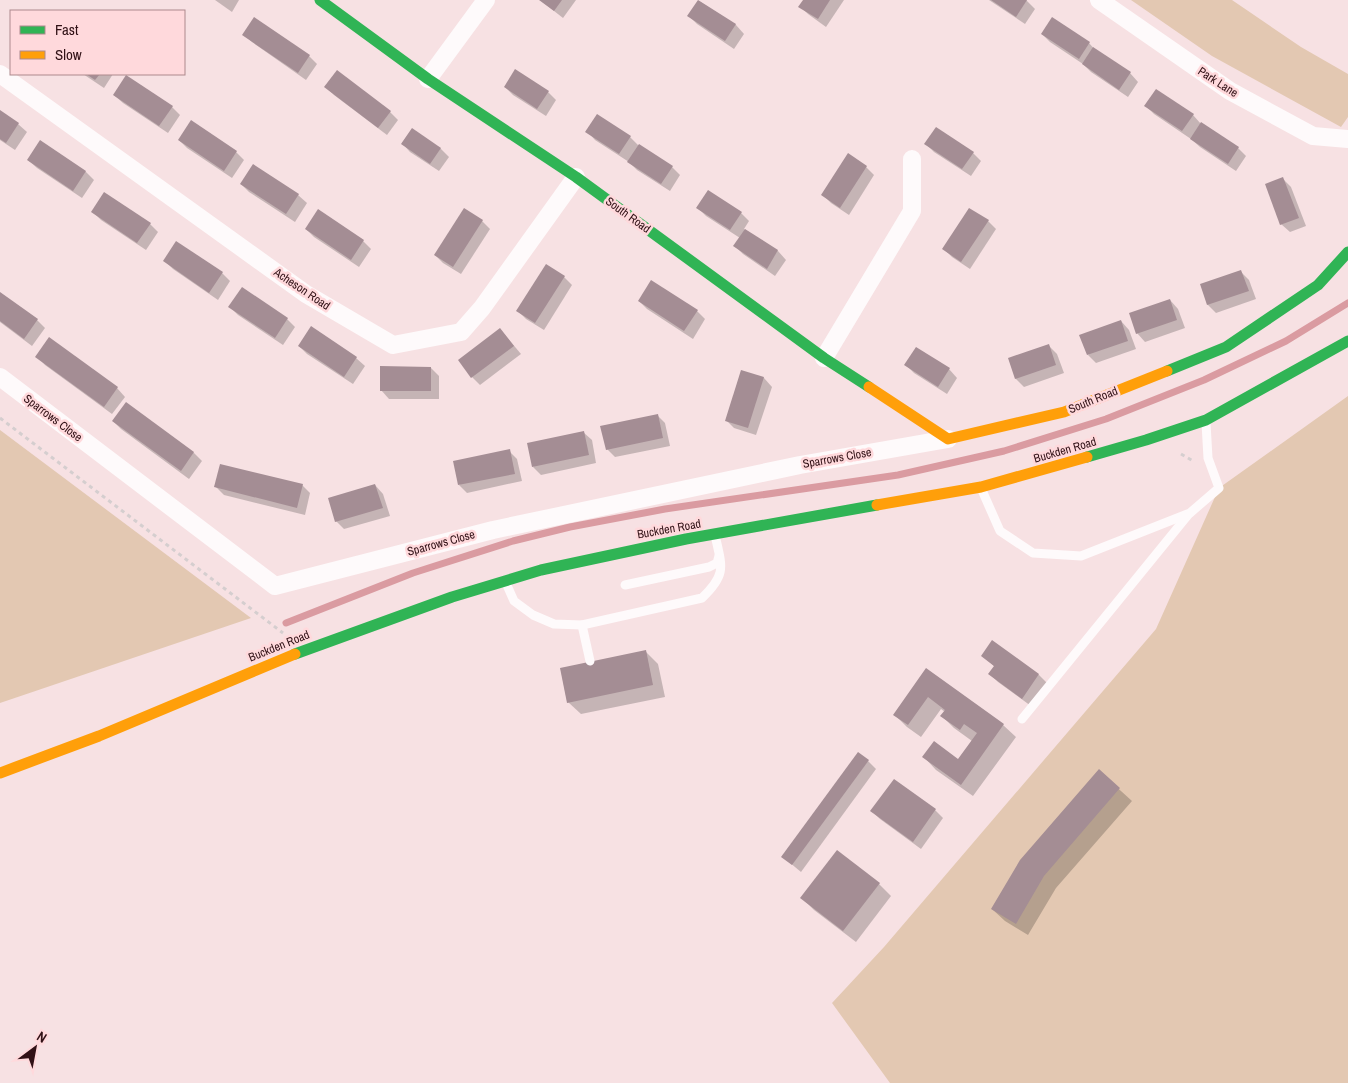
<svg xmlns="http://www.w3.org/2000/svg" width="1348" height="1083" viewBox="0 0 1348 1083" font-family="'Archivo Narrow',sans-serif">
  <style>
    .green { fill: #e3c8b2 }
    .shadow { fill: #0003 }
    .lines { fill: none; stroke-linecap: round; stroke-linejoin: round }
    .stream { stroke: #da9ba1; stroke-width: 7 }
    .building { fill: #a48d94 }
    .path { stroke: #d5cecf; stroke-width: 3; stroke-dasharray: 4 4; stroke-linecap: butt }
    .lane { stroke: #fefafb; stroke-width: 9 }
    .street { stroke: #fefafb; stroke-width: 18 }
    .fast { stroke: #30b455; stroke-width: 11 }
    .slow { stroke: #ff9f0a; stroke-width: 11 }
    .labels { text-anchor: middle; stroke-width: 5; stroke-linejoin: round; paint-order: stroke }
    .street-label { font-size: 12px; fill: #311116; stroke: #ffd9dc }
  </style>
  <rect width="100%" height="100%" fill="#f7e1e3"/>
  <g class="green">
    <polygon points="1131,0 1232,0 1301,47 1348,74 1348,117 1341,127 1212,56"/>
    <polygon points="1348,396 1348,1083 890,1083 832,1003 884,947 1156,629 1219,488"/>
    <polygon points="0,430 251,618 0,703"/>
  </g>
  <g class="shadow">
    <polygon points="215,0 239,0 232,12"/>
    <polygon points="540,0 576,0 563,18"/>
    <polygon points="804,0 844,0 826,27 808,14 800,6"/>
    <polygon points="989,0 1026,0 1035,9 1025,24"/>
    <polygon points="699,1 736,25 744,34 734,49 697,24 689,16"/>
    <polygon points="244,34 309,56 317,64 306,80 252,42"/>
    <polygon points="1042,34 1089,43 1097,52 1130,73 1138,82 1128,97 1091,72 1083,64 1050,42"/>
    <polygon points="83,74 113,74 104,88"/>
    <polygon points="326,87 390,112 398,120 387,135 334,95"/>
    <polygon points="505,87 548,92 556,100 546,116 513,95"/>
    <polygon points="114,95 172,107 180,115 168,133 123,103"/>
    <polygon points="1146,106 1193,115 1201,124 1238,148 1246,156 1236,171 1200,147 1191,139 1154,114"/>
    <polygon points="0,112 18,124 27,132 15,150 0,140"/>
    <polygon points="412,129 441,149 449,157 439,171 410,152 402,143"/>
    <polygon points="587,131 630,137 639,146 672,167 680,175 670,191 637,170 629,162 595,140"/>
    <polygon points="179,140 236,152 244,160 232,178 187,148"/>
    <polygon points="40,142 86,172 94,180 82,198 37,168 28,160"/>
    <polygon points="926,144 973,153 981,161 971,176 934,152"/>
    <polygon points="849,155 866,167 874,175 849,215 831,203 823,195"/>
    <polygon points="253,165 298,195 307,203 295,222 249,192 241,184"/>
    <polygon points="1283,179 1291,187 1306,226 1290,232 1281,224"/>
    <polygon points="698,208 741,213 749,221 744,229 778,251 786,260 775,276 743,254 735,246 740,238 706,216"/>
    <polygon points="93,212 150,224 158,232 146,250 101,220"/>
    <polygon points="482,221 490,229 461,274 443,263 435,255"/>
    <polygon points="988,221 996,229 970,269 952,257 944,249"/>
    <polygon points="306,229 363,241 371,249 359,267 314,237"/>
    <polygon points="165,261 222,273 230,281 218,300 173,269"/>
    <polygon points="547,266 564,277 572,285 544,330 526,319 518,311"/>
    <polygon points="1241,272 1249,280 1256,299 1216,313 1208,305 1201,285"/>
    <polygon points="0,293 37,320 45,328 32,346 0,322"/>
    <polygon points="1170,300 1178,309 1185,328 1145,342 1137,333"/>
    <polygon points="639,301 697,311 705,319 693,339 647,309"/>
    <polygon points="230,307 287,319 295,327 283,345 238,315"/>
    <polygon points="1121,321 1129,330 1136,349 1096,363 1088,355"/>
    <polygon points="500,329 521,354 480,385 472,377"/>
    <polygon points="50,339 117,388 125,397 112,414 45,365 37,356"/>
    <polygon points="299,346 356,358 365,366 353,384 307,354"/>
    <polygon points="1049,346 1057,354 1064,373 1024,387 1016,379 1009,359"/>
    <polygon points="916,348 949,369 957,378 947,394 914,373 906,365"/>
    <polygon points="431,368 439,376 439,399 389,399 381,390"/>
    <polygon points="741,372 764,378 772,387 756,435 734,428 726,420"/>
    <polygon points="126,404 194,453 202,461 189,479 121,429 113,421"/>
    <polygon points="657,415 665,423 670,446 615,457 607,449"/>
    <polygon points="583,432 592,440 596,463 541,475 533,467"/>
    <polygon points="509,451 517,459 522,481 467,493 459,485"/>
    <polygon points="302,485 310,493 305,515 224,495 216,487"/>
    <polygon points="375,485 383,494 390,516 344,529 336,521"/>
    <polygon points="993,642 1039,675 1047,683 1031,706 998,682 990,674 995,667 983,656"/>
    <polygon points="645,651 658,664 665,697 581,714 568,702"/>
    <polygon points="927,670 1003,725 1016,737 973,796 936,770 924,757 959,760 972,741 954,728 942,716 945,712 941,709 921,737 907,727 895,715"/>
    <polygon points="868,761 876,769 801,872 783,857"/>
    <polygon points="1099,771 1132,801 1056,888 1028,935 1005,921 992,909"/>
    <polygon points="894,781 935,810 943,818 921,849 880,819 872,811"/>
    <polygon points="879,884 891,896 856,942 814,910 802,898"/>
  </g>
  <g class="lines">
    <polyline class="stream" points="286,623 413,573 513,541 570,527 665,509 898,475 1004,451 1106,419 1204,380 1286,341 1348,303"/>
  </g>
  <g class="building">
    <polygon points="539,0 562,0 554,11"/>
    <polygon points="698,0 736,24 725,41 687,16"/>
    <polygon points="803,0 830,0 818,19 798,7"/>
    <polygon points="991,0 1027,0 1016,17"/>
    <polygon points="254,17 310,55 298,73 242,35"/>
    <polygon points="1052,17 1090,42 1079,59 1041,34"/>
    <polygon points="1093,47 1131,72 1119,90 1082,64"/>
    <polygon points="515,69 549,91 537,109 504,87"/>
    <polygon points="337,70 391,111 378,128 324,87"/>
    <polygon points="86,74 100,74 95,80"/>
    <polygon points="126,75 173,106 159,126 113,95"/>
    <polygon points="1156,89 1194,114 1182,131 1144,106"/>
    <polygon points="0,110 19,123 6,143 0,139"/>
    <polygon points="597,114 631,136 619,154 585,132"/>
    <polygon points="191,120 237,151 224,171 178,140"/>
    <polygon points="1201,122 1239,147 1228,164 1190,139"/>
    <polygon points="936,127 974,152 962,169 924,144"/>
    <polygon points="412,128 441,148 430,164 401,144"/>
    <polygon points="40,140 86,171 73,191 27,160"/>
    <polygon points="639,144 673,166 661,184 627,162"/>
    <polygon points="848,153 867,166 840,208 821,195"/>
    <polygon points="253,164 299,194 286,214 240,184"/>
    <polygon points="1283,177 1299,218 1280,225 1265,184"/>
    <polygon points="708,190 742,212 730,230 696,208"/>
    <polygon points="104,192 151,223 137,243 91,212"/>
    <polygon points="464,208 483,220 453,267 434,255"/>
    <polygon points="969,208 989,220 961,262 942,249"/>
    <polygon points="318,209 364,240 351,260 305,229"/>
    <polygon points="745,229 778,250 767,269 733,246"/>
    <polygon points="176,241 223,272 209,293 163,261"/>
    <polygon points="546,264 565,276 535,323 516,311"/>
    <polygon points="1241,270 1249,291 1207,305 1200,284"/>
    <polygon points="651,280 698,310 684,331 638,301"/>
    <polygon points="242,287 288,318 275,338 228,307"/>
    <polygon points="0,292 38,319 24,339 0,321"/>
    <polygon points="1170,299 1177,320 1136,334 1129,313"/>
    <polygon points="1121,320 1128,341 1087,355 1079,335"/>
    <polygon points="311,326 357,357 344,377 298,346"/>
    <polygon points="500,328 514,346 471,378 458,360"/>
    <polygon points="49,337 118,387 104,407 35,357"/>
    <polygon points="1049,344 1056,365 1015,379 1008,358"/>
    <polygon points="916,347 950,368 938,387 904,365"/>
    <polygon points="380,366 431,367 431,391 380,391"/>
    <polygon points="741,370 764,377 748,428 725,421"/>
    <polygon points="126,402 194,452 181,471 112,421"/>
    <polygon points="658,414 663,438 606,450 600,426"/>
    <polygon points="584,431 589,455 532,467 527,443"/>
    <polygon points="510,449 515,474 458,485 453,461"/>
    <polygon points="220,464 303,484 297,508 214,487"/>
    <polygon points="375,484 383,508 335,522 328,498"/>
    <polygon points="992,640 1039,674 1022,699 988,674 994,666 981,656"/>
    <polygon points="646,650 653,685 567,703 560,668"/>
    <polygon points="926,668 1004,724 961,785 922,757 934,741 958,759 977,733 964,724 960,730 940,716 945,710 928,697 908,725 893,715"/>
    <polygon points="858,752 869,760 792,865 781,857"/>
    <polygon points="1099,769 1120,788 1044,876 1016,924 991,909 1020,860"/>
    <polygon points="894,779 936,809 913,842 870,811"/>
    <polygon points="837,850 880,883 843,931 800,898"/>
  </g>
  <g class="lines">
    <g class="path">
      <polyline points="0,418 283,633"/>
      <polyline points="1181,454 1193,461"/>
    </g>
    <g class="lane">
      <polyline points="981,488 1000,531 1033,553 1081,556 1190,513 1219,488 1208,458 1206,423"/>
      <path d="M506,583l8,18 19,14 21,9 28,1 120,-27c25,-24 20,-31 13,-63"/>
      <polyline points="625,585 709,567 717,563 719,556"/>
      <polyline points="582,625 590,661"/>
      <polyline points="1022,719 1188,515"/>
    </g>
    <g class="street">
      <polyline points="1099,0 1230,91 1313,136 1348,139"/>
      <polyline points="0,74 306,294 393,345 461,332 482,308 576,177"/>
      <polyline points="428,79 486,0"/>
      <polyline points="824,358 912,211 912,159"/>
      <polyline points="0,377 275,586 493,530 800,465 948,439"/>
    </g>
    <g class="fast">
      <polyline points="320,0 428,79 576,177 824,358 869,387"/>
      <polyline points="1167,371 1226,347 1318,285 1348,252"/>
      <polyline points="1087,457 1146,440 1206,420 1348,341"/>
      <polyline points="295,654 452,597 541,570 686,539 877,505"/>
    </g>
    <g class="slow">
      <polyline points="869,387 948,439 1064,412 1167,371"/>
      <polyline points="877,505 981,487 1087,457"/>
      <polyline points="0,773 99,736 295,654"/>
    </g>
  </g>
  <g class="labels">
    <g class="street-label">
      <text transform="translate(1218 82) rotate(33)" y="4">Park Lane</text>
      <text transform="translate(628 215) rotate(36)" y="4">South Road</text>
      <text transform="translate(302 289) rotate(34)" y="4">Acheson Road</text>
      <text transform="translate(1093 400) rotate(-22)" y="4">South Road</text>
      <text transform="translate(53 418) rotate(37)" y="4">Sparrows Close</text>
      <text transform="translate(1065 450) rotate(-16)" y="4">Buckden Road</text>
      <text transform="translate(837 458) rotate(-10)" y="4">Sparrows Close</text>
      <text transform="translate(669 529) rotate(-10)" y="4">Buckden Road</text>
      <text transform="translate(441 543) rotate(-15)" y="4">Sparrows Close</text>
      <text transform="translate(279 646) rotate(-22)" y="4">Buckden Road</text>
    </g>
  </g>
  <rect x="10" y="10" width="175" height="65" fill="#ffd9dc" stroke="#ad898d"/>
  <rect x="20" y="26" width="25" height="8" fill="#30b455" stroke="#ad898d"/>
  <text x="55" y="35" font-size="15" fill="#311116">Fast</text>
  <rect x="20" y="51" width="25" height="8" fill="#ff9f0a" stroke="#ad898d"/>
  <text x="55" y="60" font-size="15" fill="#311116">Slow</text>
  <g transform="translate(35 1048) rotate(32)" stroke="#ffd9dc" stroke-width="4" paint-order="stroke">
  <path d="M0-4L9 19L0 12L-9 19Z" fill="#311116"/>
  <text y="-8" font-size="14" font-weight="bold" text-anchor="middle" fill="#311116">N</text>
  </g>
</svg>
